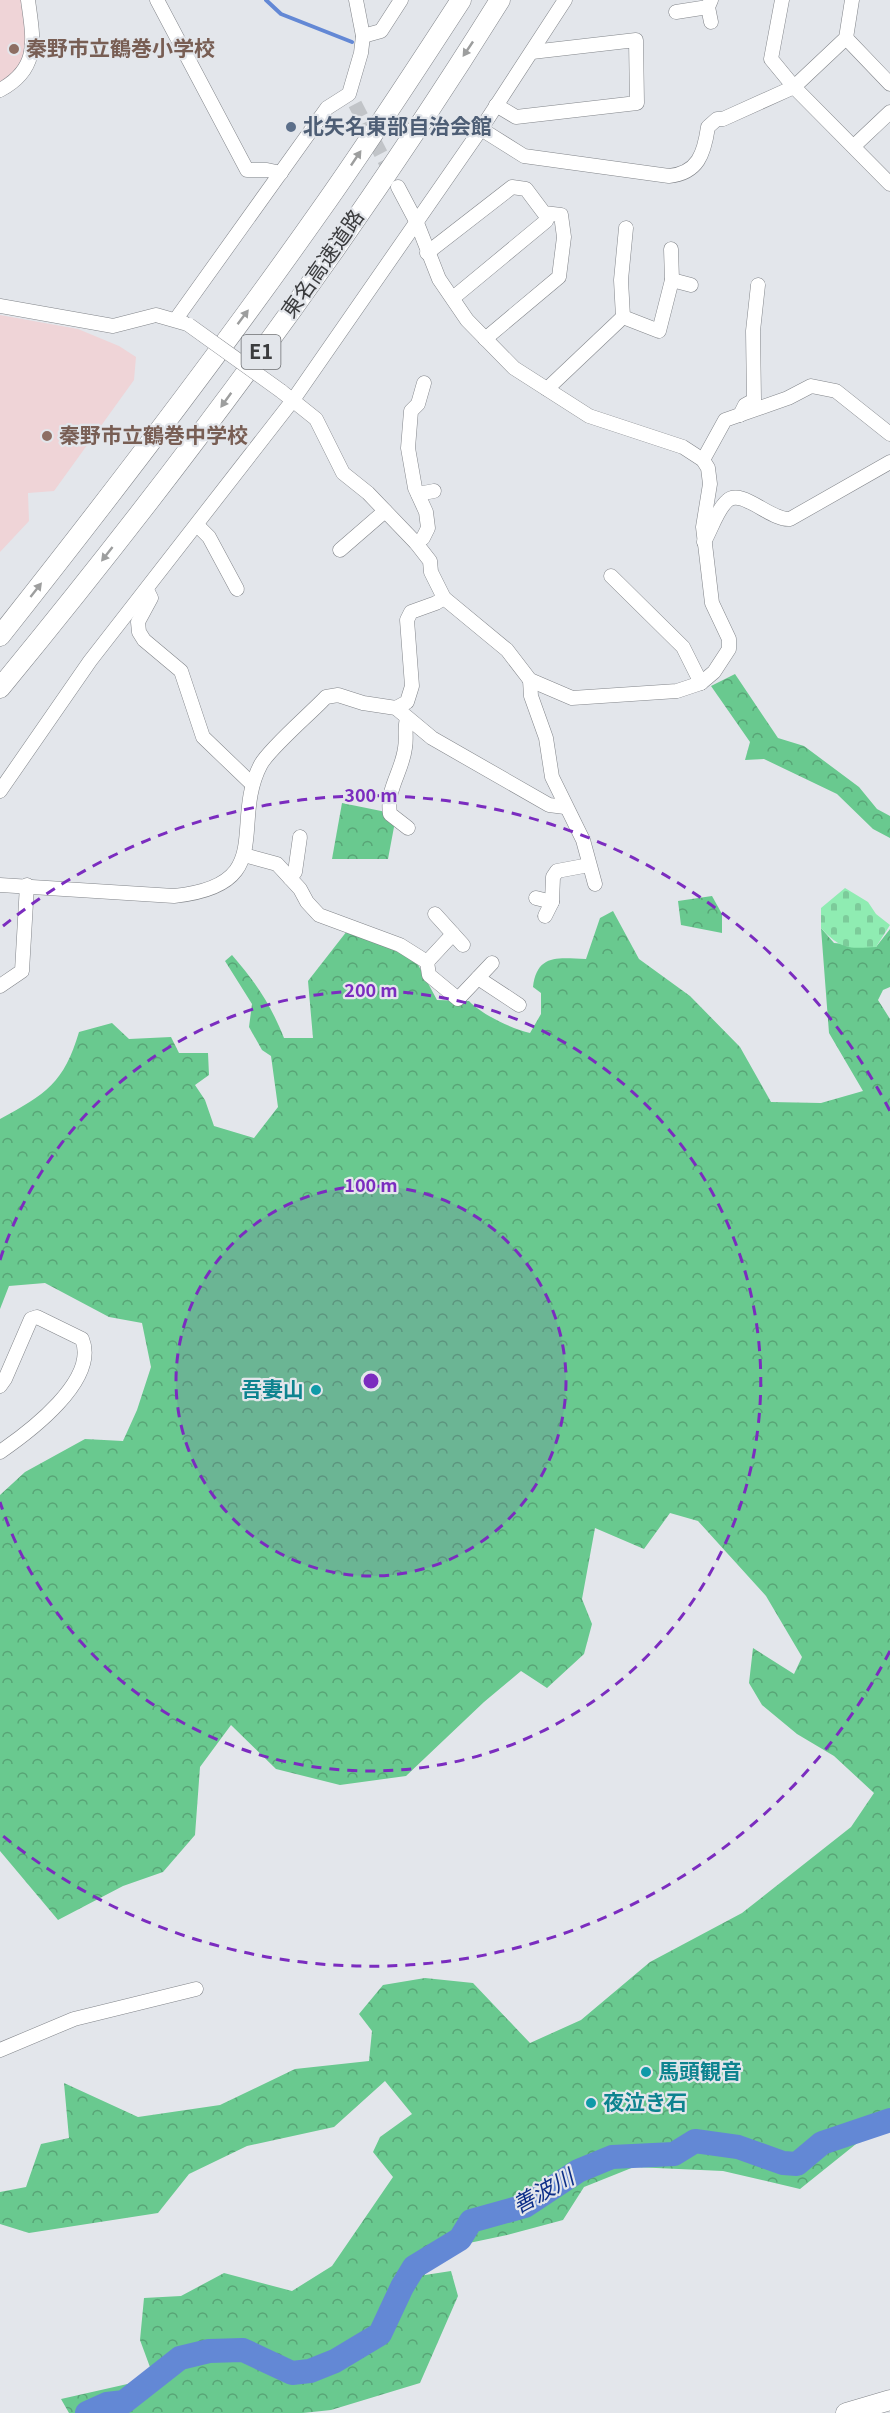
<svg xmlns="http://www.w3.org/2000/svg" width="890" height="2413" viewBox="0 0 890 2413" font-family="Georgia,'Noto Sans JP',serif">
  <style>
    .education { fill: #efd4d7 }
    .forest { fill: url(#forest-crowns) }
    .cemetery { fill: url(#cemetery-stones) }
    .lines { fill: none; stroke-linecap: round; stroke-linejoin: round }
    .stream { stroke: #6388d5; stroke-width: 4 }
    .river { stroke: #6388d5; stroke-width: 24 }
    .minor-tunnel { stroke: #c1c4c8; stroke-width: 14; stroke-dasharray: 14 7; stroke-linecap: butt }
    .minor-casing { stroke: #82858a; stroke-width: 15 }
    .highway-casing { stroke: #82858a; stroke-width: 21 }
    .minor { stroke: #fff; stroke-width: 14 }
    .highway { stroke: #fff; stroke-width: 20 }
    .minor-bridge-casing { stroke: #82858a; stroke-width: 15; stroke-linecap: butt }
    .minor-bridge { stroke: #fff; stroke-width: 14 }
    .oneway { fill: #9d9e9e }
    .ring { fill: none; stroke: #7b2cbf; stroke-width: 3; stroke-dasharray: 10 8 }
    .education-dot { fill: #8d6e63; stroke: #e3e6eb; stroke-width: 2 }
    .service-dot { fill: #5c6f8a; stroke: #e3e6eb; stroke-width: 2 }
    .culture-dot { fill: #0f9aa8; stroke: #e3e6eb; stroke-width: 2 }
    .labels { text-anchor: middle; stroke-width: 4.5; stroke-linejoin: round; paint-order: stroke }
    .shield { fill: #e3e6eb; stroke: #6d6f72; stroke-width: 1.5 }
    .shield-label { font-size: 20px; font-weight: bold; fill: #3b3c3e }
    .education-label { font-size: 21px; font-weight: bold; fill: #785e54; stroke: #e3e6eb; text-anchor: start }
    .service-label { font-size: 21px; font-weight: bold; fill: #4e5e75; stroke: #e3e6eb; text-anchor: start }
    .street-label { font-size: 21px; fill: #3b3c3e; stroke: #e3e6eb }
    .culture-label { font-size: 21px; font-weight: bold; fill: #0d838f; stroke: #e3e6eb; text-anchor: start }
    .water-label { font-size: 22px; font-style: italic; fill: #0d2f89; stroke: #e3e6eb }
    .centre { fill: #7b2cbf; stroke: #e3e6eb; stroke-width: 3 }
    .ring-label { font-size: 18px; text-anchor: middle; font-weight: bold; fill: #7b2cbf; stroke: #e3e6eb; stroke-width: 4.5; stroke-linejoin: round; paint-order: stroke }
  </style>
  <defs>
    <pattern id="forest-crowns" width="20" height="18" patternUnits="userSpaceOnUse" patternTransform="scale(1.5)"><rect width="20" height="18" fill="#69c98f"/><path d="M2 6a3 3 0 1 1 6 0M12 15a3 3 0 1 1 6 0" fill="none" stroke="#58a476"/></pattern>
    <pattern id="cemetery-stones" width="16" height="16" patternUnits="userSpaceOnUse" patternTransform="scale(1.5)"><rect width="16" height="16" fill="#8fecb2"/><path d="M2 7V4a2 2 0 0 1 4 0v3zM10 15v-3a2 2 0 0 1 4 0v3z" fill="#7ccb9a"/></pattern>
  </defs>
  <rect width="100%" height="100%" fill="#e3e6eb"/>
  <g class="education">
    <polygon points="0,0 25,0 26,57 9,77 0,82"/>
    <polygon points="0,315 78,329 119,346 136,357 134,380 54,491 28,493 29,521 0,552"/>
  </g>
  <g class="forest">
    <polygon points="735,674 778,738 804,746 859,787 877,809 890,816 890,838 873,829 837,794 764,759 745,760 750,742 711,686"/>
    <polygon points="342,803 391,813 394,827 388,859 332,859"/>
    <polygon points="712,896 722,914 722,933 681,925 678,901"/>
    <path d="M613,911l26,48 51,37 50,51 31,55 50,1 42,-12 -34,-58 -8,-105 13,15 42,4 14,-18v58l-7,3 -5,10 12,19v1110l-29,11 -61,49 -77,-18 -89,-4 -50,20 -21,33 -56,15 -90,19 8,21 26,-4 7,25 -38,87 -89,27 -28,3h-234l-8,-14 93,-21 -14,-38 4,-42 37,-2 43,-23 68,18 40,-25 61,-89 -20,-25 7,-15 32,-23 -27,-33 -51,46 -87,19 -58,28 -31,39 -129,20 -29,-9v-32l26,-5 15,-43 28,-6 -5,-55 74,34 82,-12 75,-36 74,-8 3,-30 -13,-17 24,-29 42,-7 48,5 57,60 51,-23 69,-58 92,-49 109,-86 23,-34 -40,-37 -37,-22 -35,-29 -13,-22 4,-35 41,26 8,-17 -36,-61 -68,-75 -28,-8 -26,36 -49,-21 -13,71 10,25 -8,30 -37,34 -26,-17 -37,31 -78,74 -66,9 -64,-16 -45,-44 -31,42 -5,68 -32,37 -40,14 -65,34 -58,-69v-356l25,-23 60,-33 38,2 14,-31 14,-43 -9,-44 -33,-6 -64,-34 -36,3 -9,23v-190c46,-25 64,-36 79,-87l33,-9 17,16 42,-2 8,16h29l1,22 -14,10 10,15 9,26 40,12 24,-31 -7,-51 -9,-6 -13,-23 3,-23 -27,-43 7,-6c24,28 38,48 52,83h29l-5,-57 39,-50 68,28 22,41 32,1c12,13 43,28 61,32l11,-19v-21l-8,-6c4,-34 26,-29 53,-28l14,-41z"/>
  </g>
  <path class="cemetery" d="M845,888l23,14 8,12 14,11 -14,22c-27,2 -36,2 -55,-19v-20z"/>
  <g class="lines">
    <polyline class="stream" points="266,0 281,14 352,42"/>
    <polyline class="river" points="87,2413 107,2404 124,2402 180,2358 209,2351 243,2350 292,2373 310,2371 335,2361 380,2334 402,2287 414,2267 460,2239 471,2221 525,2206 578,2171 612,2157 674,2154 695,2141 738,2147 783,2163 797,2164 822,2143 890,2120"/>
    <polyline class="minor-tunnel" points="355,104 393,177"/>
    <g class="minor-casing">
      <g id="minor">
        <polyline points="157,0 247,170 267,170 281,173"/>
        <polyline points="782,0 771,59 794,87 890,184"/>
        <polyline points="676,12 708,7"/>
        <polyline points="711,22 708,7 711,0"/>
        <polyline points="363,36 381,31 401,0"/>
        <polyline points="846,38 890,84"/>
        <path d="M0,90c41,-22 33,-52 28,-90"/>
        <polyline points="496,105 516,117 637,103 636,40 532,52"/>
        <path d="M481,129l43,27 145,20c29,-3 35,-22 39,-49l9,-8h6l71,-32 52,-49 6,-38"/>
        <polyline points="854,146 890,112"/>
        <polyline points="427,253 512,187 526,189 544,213 561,215 564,237 559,277 485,339"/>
        <polyline points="672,280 691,285"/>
        <polyline points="453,298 546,221 549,215"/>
        <polyline points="0,306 113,326 156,315 184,323"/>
        <polyline points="623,317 659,331 672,280 671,249"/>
        <polyline points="623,317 621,280 626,228"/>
        <polyline points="176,319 327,108 349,94 361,53 363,36 356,0"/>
        <polyline points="547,389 623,317"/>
        <polyline points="281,391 316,419 343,473 368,493 416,543 430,561 431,572 444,598 507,650 530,680 572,698 677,691 701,683 714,672 729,649 729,639 712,603 703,527 710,484 708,468 703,460 683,447 589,416 514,368 467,320 439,279 417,223 398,187"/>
        <polyline points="740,415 745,405 754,400 753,331 758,285"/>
        <polyline points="703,460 725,420 788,398 811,386 836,391 890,434"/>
        <polyline points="418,494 434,491"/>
        <polyline points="197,525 209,537 237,589"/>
        <path d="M704,542c7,-12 13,-32 23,-41 14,-14 44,20 63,18l100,-57"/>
        <polyline points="416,543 423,538 428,528 426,512 415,488 408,448 411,411 418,404 424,383"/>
        <polyline points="340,550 385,511"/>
        <polyline points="611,576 683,647 701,683"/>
        <polyline points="147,590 151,598 138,622 139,632 144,640 181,671 203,737 252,784"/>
        <polyline points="530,680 531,696 546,738 552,777 583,840 595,884"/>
        <polyline points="396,708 407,702 412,686 407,620 411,612 436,603 444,598"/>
        <path d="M407,719c-3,10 0,19 -2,29 -3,24 -19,41 -15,66l18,14"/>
        <polyline points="0,791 90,661 293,400 481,129 565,0"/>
        <polyline points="244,855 277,864 300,889 307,902 319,915 400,945 427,962 429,975 458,999 492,963"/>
        <polyline points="290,878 295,872 300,837"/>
        <path d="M0,885l174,11c105,-11 55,-72 87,-132 10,-17 50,-51 65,-67l12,-2 25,8 33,5 36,30 117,67 16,2"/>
        <polyline points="536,898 552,902"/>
        <polyline points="435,914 463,945"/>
        <polyline points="545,916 552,902 553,877 557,871 589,865"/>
        <polyline points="427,962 453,934"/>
        <polyline points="478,978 519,1005"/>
        <polyline points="0,986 22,971 27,885"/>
        <path d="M0,1386l5,-7 26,-60 6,-2 45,22c17,41 -53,93 -82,113"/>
        <polyline points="0,2050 74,2019 196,1989"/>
      </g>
    </g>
    <g class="highway-casing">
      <g id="highway">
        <path d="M0,636c110,-139 218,-280 320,-425 49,-69 95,-140 141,-211"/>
        <path d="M0,688c180,-219 350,-447 500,-688"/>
        <polyline points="846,2413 890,2400"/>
      </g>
    </g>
    <use href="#minor" class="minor"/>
    <use href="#highway" class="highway"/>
    <g class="minor-bridge-casing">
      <polyline id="minor-bridge" points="189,325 281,391"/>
    </g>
    <use href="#minor-bridge" class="minor-bridge"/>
  </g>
  <defs><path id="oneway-solid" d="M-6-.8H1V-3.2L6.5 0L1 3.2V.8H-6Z" transform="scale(1.5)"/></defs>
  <g class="oneway">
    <use href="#oneway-solid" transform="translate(468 49) rotate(124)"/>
    <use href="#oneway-solid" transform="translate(356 158) rotate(-56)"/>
    <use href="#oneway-solid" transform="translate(243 317) rotate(-53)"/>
    <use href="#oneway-solid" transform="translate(226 400) rotate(126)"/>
    <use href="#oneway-solid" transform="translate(107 554) rotate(128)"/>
    <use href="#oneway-solid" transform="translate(36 590) rotate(-52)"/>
  </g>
  <circle cx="371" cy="1381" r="195" fill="#7b2cbf" fill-opacity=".12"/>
  <g class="ring">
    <circle cx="371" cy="1381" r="195"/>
    <path d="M0 1260A390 390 0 1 1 0 1502"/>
    <path d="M890 1651A585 585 0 0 1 3 1836M3 926A585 585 0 0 1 890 1111"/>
  </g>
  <g class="education-dot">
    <circle cx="14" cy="49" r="6"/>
    <circle cx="47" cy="436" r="6"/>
  </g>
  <circle class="service-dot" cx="291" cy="127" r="6"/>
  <g class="culture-dot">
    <circle cx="316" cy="1390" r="6"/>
    <circle cx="646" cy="2072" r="6"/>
    <circle cx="591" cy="2103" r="6"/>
  </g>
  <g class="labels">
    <rect class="shield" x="241.5" y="335" width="39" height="34" rx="4.5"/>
    <g class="shield-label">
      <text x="261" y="359">E1</text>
    </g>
    <g class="education-label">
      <text x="26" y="56">秦野市立鶴巻小学校</text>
      <text x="59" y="443">秦野市立鶴巻中学校</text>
    </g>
    <g class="service-label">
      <text x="303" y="134">北矢名東部自治会館</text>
    </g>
    <g class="street-label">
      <text transform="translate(323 264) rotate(-55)" y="7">東名高速道路</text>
    </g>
    <g class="culture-label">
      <text x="304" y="1397" text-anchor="end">吾妻山</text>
      <text x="658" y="2079">馬頭観音</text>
      <text x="603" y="2110">夜泣き石</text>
    </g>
    <g class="water-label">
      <text transform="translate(543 2191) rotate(-29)" y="8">善波川</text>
    </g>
  </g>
  <circle cx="371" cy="1381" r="9" class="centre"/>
  <g class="ring-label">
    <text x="371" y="802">300 m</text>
    <text x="371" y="997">200 m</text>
    <text x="371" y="1192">100 m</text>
  </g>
</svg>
